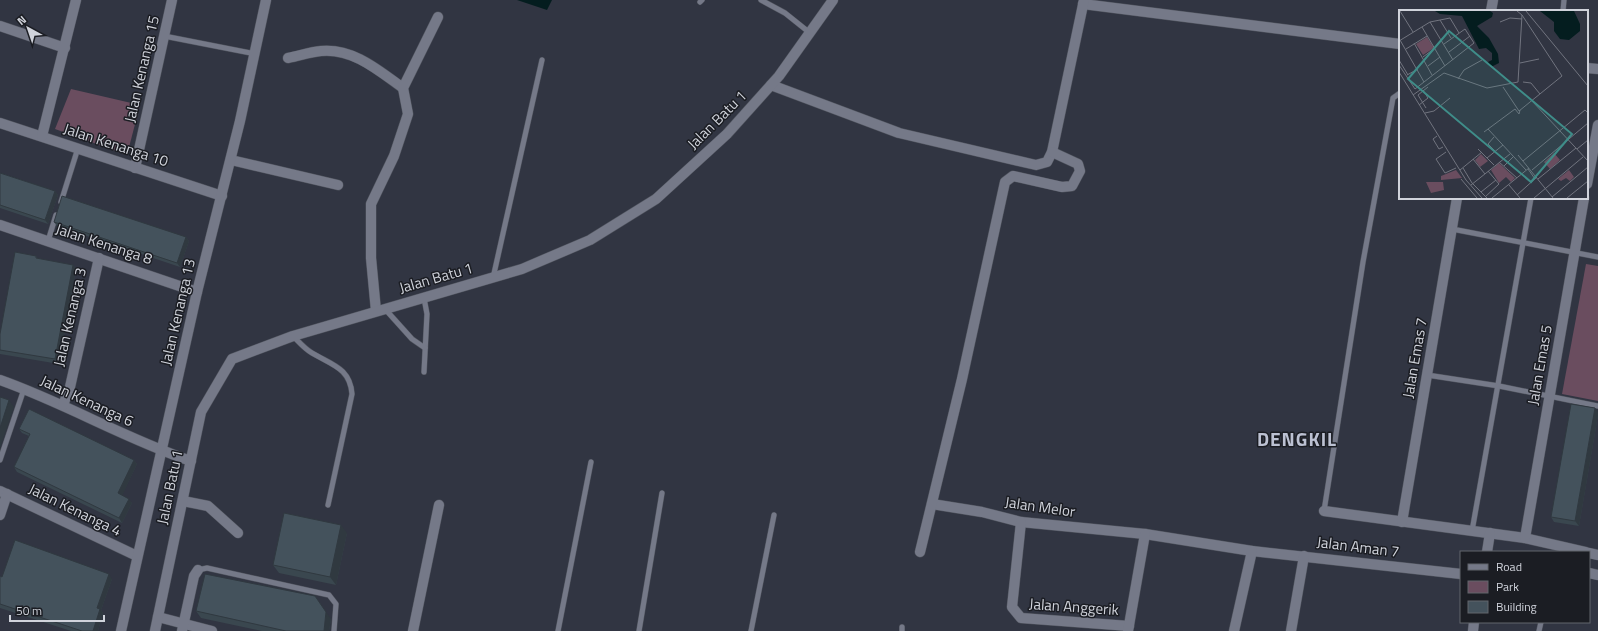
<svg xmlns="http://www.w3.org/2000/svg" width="1598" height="631" viewBox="0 0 1598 631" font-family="'Titillium Web',sans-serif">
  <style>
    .green { fill: #6a4d5f }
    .water { fill: #041d1f }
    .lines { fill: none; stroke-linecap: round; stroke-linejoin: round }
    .service-casing { stroke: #50545e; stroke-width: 6 }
    .minor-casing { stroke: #50545e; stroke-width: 11 }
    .service { stroke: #757988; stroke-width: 5 }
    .minor { stroke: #757988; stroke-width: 10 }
    .wall { fill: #3a474f }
    .shaded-wall { fill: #303940 }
    .building { fill: #44525c; stroke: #303940 }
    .labels { text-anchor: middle; stroke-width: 3; stroke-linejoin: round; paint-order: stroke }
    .street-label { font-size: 15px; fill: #d0d3db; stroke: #1b1d23 }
    .district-label { font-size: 19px; font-weight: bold; letter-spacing: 1px; fill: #bcc1d2; stroke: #1b1d23 }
    .inset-road { fill: none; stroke: #71747f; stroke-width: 1 }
    .view { fill: #3f8d89; fill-opacity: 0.15; stroke: #3f8d89; stroke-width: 2 }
    .inset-edge { fill: none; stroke: #d0d3db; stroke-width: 2 }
  </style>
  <rect width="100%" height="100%" fill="#313542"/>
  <g class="green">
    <polygon points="71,89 140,105 127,155 55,129"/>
    <polygon points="1586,264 1598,266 1598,401 1562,394"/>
  </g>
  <polygon class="water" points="517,0 552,0 547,10"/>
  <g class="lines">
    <g class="service-casing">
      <g id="service">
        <polyline points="761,0 785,13 810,33"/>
        <polyline points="700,2 702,0"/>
        <polyline points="1563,11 1564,0"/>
        <polyline points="164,36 256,54"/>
        <polyline points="61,202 78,148"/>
        <polyline points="1452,229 1598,257"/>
        <polyline points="48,241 56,215"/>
        <polyline points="493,278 542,60"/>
        <polyline points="424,298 427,314 424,372"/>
        <polyline points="385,309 412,339 425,348"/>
        <path d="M293,336c6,6 12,13 19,17 20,12 38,15 40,41l-24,111"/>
        <polyline points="1427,375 1499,386 1598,406"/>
        <polyline points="0,460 24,389"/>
        <polyline points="1324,511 1363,262 1393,98 1400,93"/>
        <polyline points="1472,531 1531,198"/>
        <polyline points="198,570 207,568 329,595 336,604 334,631"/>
        <polyline points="902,627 902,631"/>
        <polyline points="558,631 591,462"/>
        <polyline points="639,631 662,493"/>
        <polyline points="751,631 774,515"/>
        <polyline points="1539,631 1541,622"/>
      </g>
    </g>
    <g class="minor-casing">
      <g id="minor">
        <polyline points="1083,4 1400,44"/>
        <polyline points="1491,11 1493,0"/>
        <polyline points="0,26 65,48"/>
        <path d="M288,58c11,-2 22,-6 33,-7 32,-3 57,19 82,37"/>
        <polyline points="1587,68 1598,69"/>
        <polyline points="771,85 899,133 1036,165 1047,162 1052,152 1084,0"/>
        <polyline points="0,123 222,196"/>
        <polyline points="42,136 76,0"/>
        <polyline points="231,160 338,185"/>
        <polyline points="135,168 172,0"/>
        <polyline points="1587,184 1598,125"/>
        <polyline points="0,225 197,292"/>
        <polyline points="376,311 371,258 371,204 394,156 408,114 403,88 438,17"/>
        <path d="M0,380c65,23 126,59 191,81"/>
        <polyline points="63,405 70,387 99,258"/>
        <polyline points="0,491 137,556"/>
        <polyline points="183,501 208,506 238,533"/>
        <polyline points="932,504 982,512 1021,522 1145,534 1252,551 1461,574"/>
        <polyline points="1324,511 1525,538 1586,552"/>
        <polyline points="0,515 7,494"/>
        <polyline points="1021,522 1012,607 1021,618 1129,626"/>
        <polyline points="1402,522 1457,198"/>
        <polyline points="1525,538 1584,198"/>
        <polyline points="920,552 962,379 1005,182 1013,176 1062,187 1072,186 1080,171 1078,164 1052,152"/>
        <polyline points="1487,552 1490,533"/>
        <polyline points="1589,553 1598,555"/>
        <polyline points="1589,573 1598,575"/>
        <polyline points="158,617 212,631"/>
        <polyline points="121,631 197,292 240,121 266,0"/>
        <polyline points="155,631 201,412 232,359 293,336 522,269 590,240 656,199 727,134 779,76 833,0"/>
        <polyline points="182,631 194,576 198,570"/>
        <polyline points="413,631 439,505"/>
        <polyline points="1128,631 1145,534"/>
        <polyline points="1234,631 1252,551"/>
        <polyline points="1291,631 1304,556"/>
        <polyline points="1473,631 1474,622"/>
      </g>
    </g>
    <use href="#service" class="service"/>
    <use href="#minor" class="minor"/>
  </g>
  <g class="wall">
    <polygon points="0,173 55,191 58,195 48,224 0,208"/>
    <polygon points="54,222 186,237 189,241 180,267 57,226"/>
    <polygon points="36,256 38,259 73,265 76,269 59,364 0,354 0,334"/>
    <polygon points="1598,412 1598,415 1579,526 1554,522 1551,517"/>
    <polygon points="19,429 134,460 137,464 122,495 132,503 122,523 17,472 14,467 29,436 22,433"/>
    <polygon points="347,533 336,585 279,573 273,565"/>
    <polygon points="0,576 2,577 112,579 101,610 103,613 98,631 71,631 0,608"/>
    <polygon points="196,611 331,619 329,631 262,631 201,618"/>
  </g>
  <g class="shaded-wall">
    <polygon points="55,191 58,195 48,224 45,220"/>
    <polygon points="186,237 189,241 180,267 177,263"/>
    <polygon points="73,265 76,269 59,364 55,359"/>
    <polygon points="9,400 14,407 0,448 0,428"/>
    <polygon points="1595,408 1598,412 1598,415 1579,526 1575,521"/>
    <polygon points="134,460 137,464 121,498 118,493"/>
    <polygon points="129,499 132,503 122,523 119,518"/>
    <polygon points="341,525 347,533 336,585 330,577"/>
    <polygon points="109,574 112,579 101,610 103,613 98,631 93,631 97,608"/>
    <polygon points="326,612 331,619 329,631 324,631"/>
  </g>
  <g class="building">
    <polygon points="0,173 55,191 45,220 0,205"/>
    <polygon points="62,196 186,237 177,263 54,222"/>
    <polygon points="15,252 36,256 36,258 73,265 55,359 0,350 0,334"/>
    <polygon points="0,397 9,400 0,428"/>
    <polygon points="1571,404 1595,408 1575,521 1551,517"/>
    <polygon points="29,409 134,460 118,493 129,499 119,518 14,467 30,434 19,429"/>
    <polygon points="284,513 341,525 330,577 273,565"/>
    <polygon points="15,540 109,574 97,608 100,609 93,631 82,631 0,604 0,576 2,577"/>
    <polygon points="205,574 315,596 326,612 324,631 286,631 196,611"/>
  </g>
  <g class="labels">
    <g class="street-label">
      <text transform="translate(142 69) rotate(-77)" y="5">Jalan Kenanga 15</text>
      <text transform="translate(717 120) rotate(-45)" y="5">Jalan Batu 1</text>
      <text transform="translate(116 145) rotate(18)" y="5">Jalan Kenanga 10</text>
      <text transform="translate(104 244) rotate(18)" y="5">Jalan Kenanga 8</text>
      <text transform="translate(436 278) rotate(-16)" y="5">Jalan Batu 1</text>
      <text transform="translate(178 312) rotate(-77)" y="5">Jalan Kenanga 13</text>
      <text transform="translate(70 317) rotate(-77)" y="5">Jalan Kenanga 3</text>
      <text transform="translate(1415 358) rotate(-80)" y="5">Jalan Emas 7</text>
      <text transform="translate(1540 365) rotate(-80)" y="5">Jalan Emas 5</text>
      <text transform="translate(87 401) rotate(25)" y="5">Jalan Kenanga 6</text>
      <text transform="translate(170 487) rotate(-78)" y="5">Jalan Batu 1</text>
      <text transform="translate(1040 507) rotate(8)" y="5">Jalan Melor</text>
      <text transform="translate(75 510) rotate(26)" y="5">Jalan Kenanga 4</text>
      <text transform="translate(1358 547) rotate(7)" y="5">Jalan Aman 7</text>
      <text transform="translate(1074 607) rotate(4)" y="5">Jalan Anggerik</text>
    </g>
    <g class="district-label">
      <text x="1297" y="446">DENGKIL</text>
    </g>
  </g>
  <g transform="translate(1399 10)">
    <rect width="189" height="189" fill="#313542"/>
    <path d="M28,27l7,11 -11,7 -7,-11zM155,143l6,7 -10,9 -6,-7zM82,144l7,7 -8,6 -5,-7zM100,153l16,15 -4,4 -5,-5 -7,6 -8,-13zM57,160l6,8 -21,2v-4zM170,160l5,7 -4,4 -4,-3 -5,3 -3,-2zM27,172h17l1,8 -13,3z" fill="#6a4d5f"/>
    <path d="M36,1h55l3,2 -1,4 -15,9 12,12 9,16 1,9 -8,4 -3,-5 4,-2v-7l-6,-5 -7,1 -17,-33 -22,-2zM141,1h34l6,13v7l-11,9 -9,-1 -6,-8v-9z" fill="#041d1f"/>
    <path class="inset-road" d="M1,1l13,21M127,1l62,75M41,10l11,18M31,12l23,38M101,12l10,-4 12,1M23,17l23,39M1,30l24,42M0,31l31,-19 20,-4 9,15M15,33l18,32M7,39l21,-13M50,42l21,-16M24,47l12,-9M0,50l9,15M121,53l19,-4M0,55l16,24 59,-46 -9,-14 -21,15M29,56l12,-9M0,62l67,108 16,18M8,65l11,-6M59,69l6,-9 18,-10M124,72l8,1 9,11M104,77l16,24 43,-35 -40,-61M14,85l31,-22 43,15 31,-6 4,-67 -5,-4M133,91l56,60M20,95l9,-7 -5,-8M27,98l-8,-13 10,-8M26,103l9,-2 16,-13M89,119l38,41M85,122l31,-23 4,5 1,-4M38,126l-4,3 6,10 4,-2M95,127l-6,7 7,7M79,139l16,16M178,139l11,-9M47,142l-10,7 9,14 11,-5M119,145l35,43M88,148l16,-13M74,149l12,15M124,151l62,-51 3,3M100,152l18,16M105,156l9,-9M64,158l9,15 15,15M129,159l7,10M61,160l22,-18M133,160l56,-47M62,169l16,19M139,169l38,-31M72,175l39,-31M110,175l11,13M82,182l15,-12M118,185l20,-18M86,187l14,-13 -11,-13M153,187l36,-30M93,188l37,-30M135,188l49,-41M168,188l21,-17"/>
    <path class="view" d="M50,21l123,103 -41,48 -123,-103z"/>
    <rect width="189" height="189" class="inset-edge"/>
  </g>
  <rect x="1460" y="551" width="130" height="72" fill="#1b1d23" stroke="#63666d"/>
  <rect x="1468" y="564" width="20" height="6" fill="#757988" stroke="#63666d"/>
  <text x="1496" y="571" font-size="12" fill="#d0d3db">Road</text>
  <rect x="1468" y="581" width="20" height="12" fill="#6a4d5f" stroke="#63666d"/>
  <text x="1496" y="591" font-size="12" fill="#d0d3db">Park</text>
  <rect x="1468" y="601" width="20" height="12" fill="#44525c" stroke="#63666d"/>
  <text x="1496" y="611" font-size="12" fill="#d0d3db">Building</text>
  <g transform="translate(28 28) rotate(320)" stroke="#1b1d23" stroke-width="3" paint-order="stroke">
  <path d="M0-3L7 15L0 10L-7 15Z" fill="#d0d3db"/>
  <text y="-6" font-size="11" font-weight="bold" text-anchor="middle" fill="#d0d3db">N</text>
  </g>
  <path d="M10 615v6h94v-6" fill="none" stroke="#d0d3db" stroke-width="2"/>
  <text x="16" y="615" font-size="12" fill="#d0d3db" stroke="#1b1d23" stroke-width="3" paint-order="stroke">50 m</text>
</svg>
